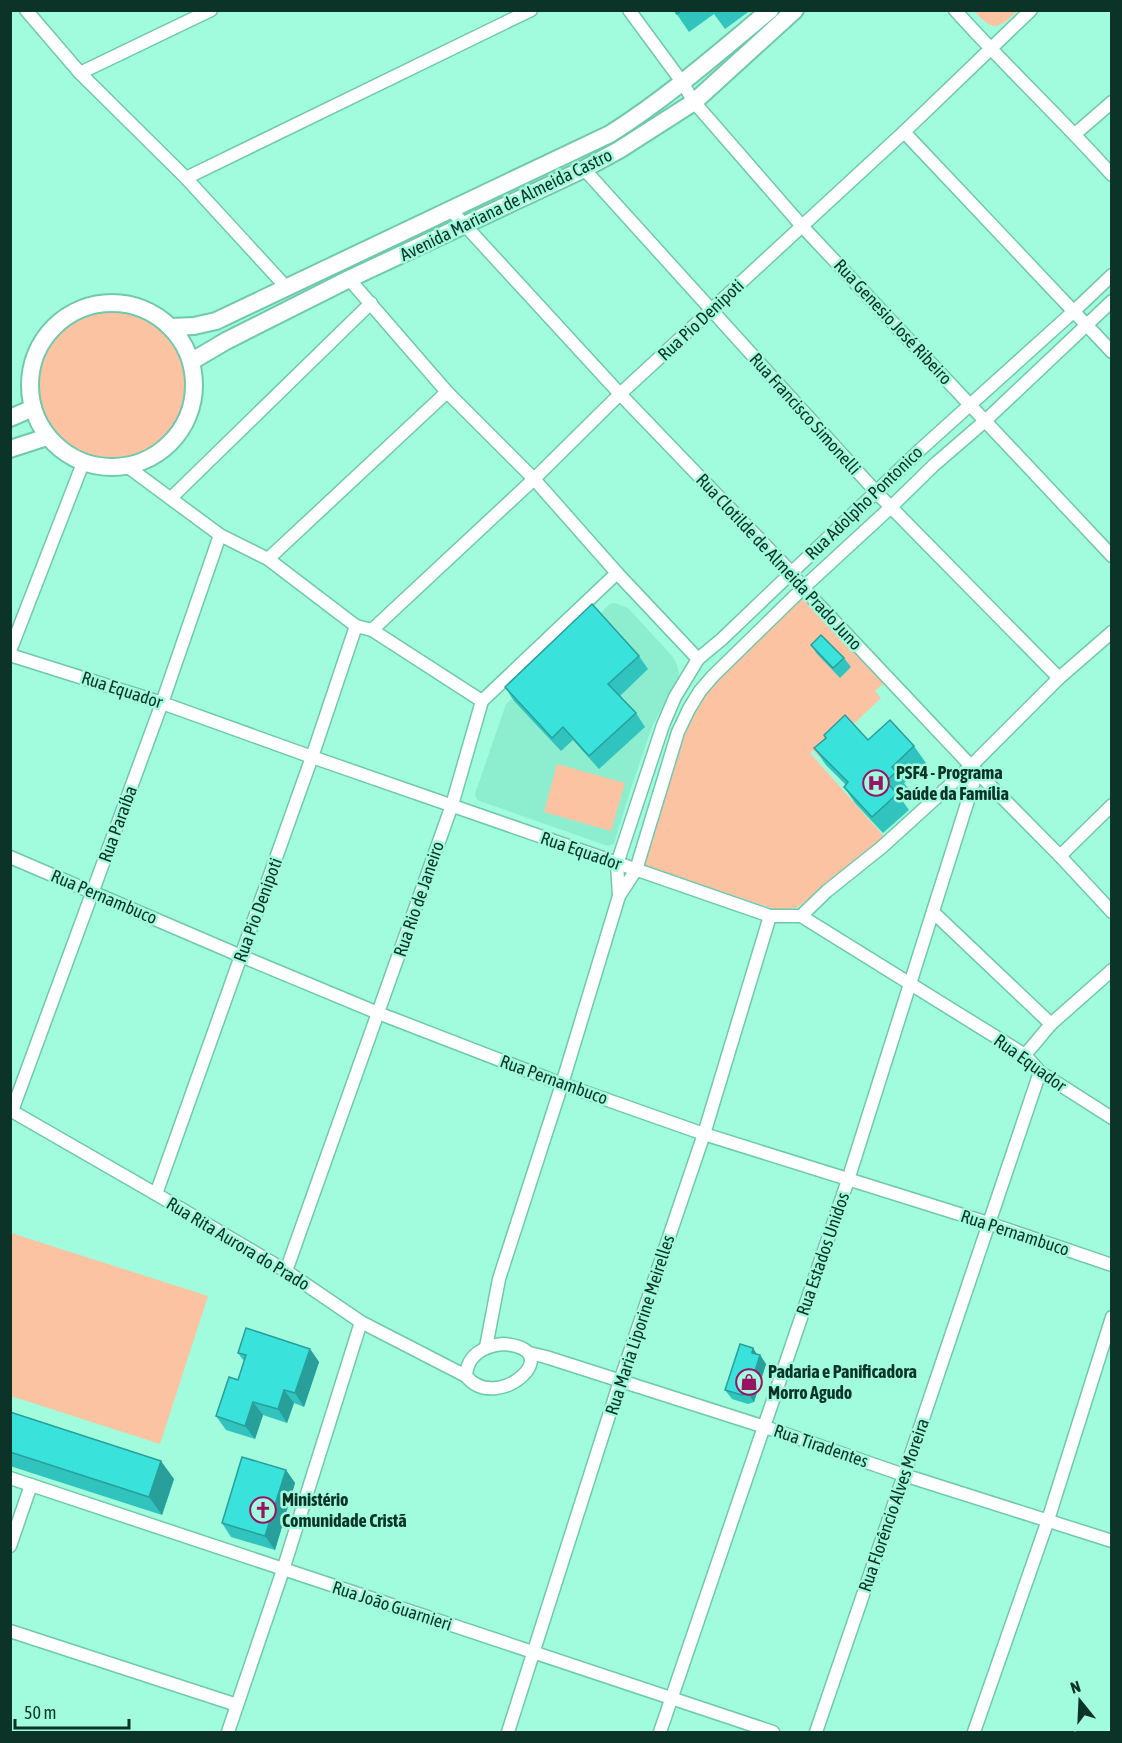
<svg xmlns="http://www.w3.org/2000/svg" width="1122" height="1743" viewBox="0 0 1122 1743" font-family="'Asap Condensed',sans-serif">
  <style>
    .built { fill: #8ceece }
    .green { fill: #fcc3a3 }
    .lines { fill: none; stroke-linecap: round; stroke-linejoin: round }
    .minor-casing { stroke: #6fc9ac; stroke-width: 15 }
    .secondary-casing { stroke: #6fc9ac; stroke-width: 20 }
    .minor { stroke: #fff; stroke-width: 12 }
    .secondary { stroke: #fff; stroke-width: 16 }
    .wall { fill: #31c3bd }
    .shaded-wall { fill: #289f9a }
    .building { fill: #39e3dc; stroke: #289f9a; stroke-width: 1.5 }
    .labels { text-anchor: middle; stroke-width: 5; stroke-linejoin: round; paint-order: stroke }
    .street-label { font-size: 18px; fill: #0b3328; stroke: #a1fbdd }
    .poi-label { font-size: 18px; font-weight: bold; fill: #0b3328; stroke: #a1fbdd; text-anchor: start }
  </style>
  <rect width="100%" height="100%" fill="#a1fbdd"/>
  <polygon class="built" points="615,603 628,608 673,657 677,665 679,675 652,727 632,785 614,844 608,846 477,800 475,794 506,704 610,604"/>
  <g class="green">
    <path d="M974,11h43c-19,19 -24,21 -43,0z"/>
    <circle cx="112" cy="384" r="77"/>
    <polygon points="803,596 884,683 875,691 881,698 819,757 813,750 810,753 888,841 823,890 796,908 777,910 640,864 645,854 686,730 696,707 713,684 730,666"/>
    <polygon points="557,764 625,783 611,831 544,812"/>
    <polygon points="11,1233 208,1296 160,1444 11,1396"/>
  </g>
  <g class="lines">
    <g class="minor-casing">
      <g id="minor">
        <polyline points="26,10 80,73 186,178 287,288"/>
        <polyline points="629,10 682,82 694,102 801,225 1112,556"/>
        <path d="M955,10c51,57 106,108 157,165"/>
        <polyline points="80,73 211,10"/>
        <polyline points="904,132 1112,352"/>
        <polyline points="1075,134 1112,102"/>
        <polyline points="584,169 877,493 1059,678"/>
        <polyline points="186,178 531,10"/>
        <polyline points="450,209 620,394 791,572 803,588 971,766 1060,856 1112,912"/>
        <polyline points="349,279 447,392 534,479 617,573 698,659"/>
        <polyline points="128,467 220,535 268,559 356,626 372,630 482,701"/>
        <polyline points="171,498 371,303"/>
        <polyline points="268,559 447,392"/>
        <polyline points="372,630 534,479 620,394 904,132 1031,10"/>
        <polyline points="10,651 83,463"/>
        <polyline points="10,655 162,703 312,757 770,916 801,916 1025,1055 1040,1072 1112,1118"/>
        <polyline points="1060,856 1112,805"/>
        <polyline points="10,857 241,956 378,1013 562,1084 704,1134 988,1223 1112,1265"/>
        <polyline points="619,896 617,864 663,725 675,697 698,659 722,639 921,449 1073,312 1112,275"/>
        <polyline points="933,912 1051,1024"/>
        <polyline points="801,916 827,891 882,847 971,766 1059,678 1112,632"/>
        <polyline points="1025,1055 1051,1024 1112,970"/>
        <polyline points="10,1110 156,1194 286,1271 361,1322 466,1376"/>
        <polyline points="12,1111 162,703 220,535"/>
        <polyline points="156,1194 312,757 356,626"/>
        <polyline points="286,1271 452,805 482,701 617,573"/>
        <path d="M503,1344c68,5 -6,71 -37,32 1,-21 18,-30 37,-32z"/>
        <polyline points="486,1347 499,1279 562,1084 619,896 636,870 678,732 689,709 700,691 713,676 803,588 891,507 934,465 985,421 1112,301"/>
        <polyline points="529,1353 546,1357 765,1427 904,1475 1112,1541"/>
        <polyline points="10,1478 773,1732"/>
        <polyline points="10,1546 31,1485"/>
        <polyline points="10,1631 237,1705"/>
        <polyline points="228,1732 283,1570 361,1322"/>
        <polyline points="508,1732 620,1381 704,1134 770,916"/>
        <polyline points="660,1732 848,1180 977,772"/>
        <polyline points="816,1732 904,1475 1040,1072"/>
        <polyline points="974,1732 1048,1520 1112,1317"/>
      </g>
    </g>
    <g class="secondary-casing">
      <g id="secondary">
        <circle cx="112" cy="385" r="82"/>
        <path d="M171,327l23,-1 22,-5 394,-187c57,-36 108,-81 160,-124"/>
        <polyline points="192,361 226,341 349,279 584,169 619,150 694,102 795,10"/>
        <polyline points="10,418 33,408"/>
        <polyline points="10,449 47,437"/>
      </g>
    </g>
    <use href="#minor" class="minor"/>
    <use href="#secondary" class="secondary"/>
  </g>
  <g class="wall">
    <polygon points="674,10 751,10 725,29 714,14 689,32"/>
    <polygon points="811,645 844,658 851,667 840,678 817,654"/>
    <polygon points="639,656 648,669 620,696 636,713 645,727 599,769 573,740 561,751 514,701 505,687"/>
    <polygon points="868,740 914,746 926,763 904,783 908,788 899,796 909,810 883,833 855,803 844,787 846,785 826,765 814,748"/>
    <polygon points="310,1349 319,1362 304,1407 294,1403 287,1423 263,1415 255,1439 226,1430 216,1416 238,1380 244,1361 238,1353"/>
    <polygon points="758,1355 760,1355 766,1364 754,1402 748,1404 732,1399 725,1390"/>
    <polygon points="10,1412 174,1479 162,1515 10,1466"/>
    <polygon points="286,1470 295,1483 275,1550 231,1537 222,1523"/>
  </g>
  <g class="shaded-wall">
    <polygon points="753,1348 759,1357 760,1355 766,1364 754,1402 748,1393 752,1353"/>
    <polygon points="310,1349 319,1362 304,1407 295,1393"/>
    <polygon points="284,1390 294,1403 287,1423 278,1409"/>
    <polygon points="253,1402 263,1415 255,1439 245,1426"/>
    <polygon points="161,1461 174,1479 162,1515 149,1497"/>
    <polygon points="286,1470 295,1483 275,1550 265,1536"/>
  </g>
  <g class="building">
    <polygon points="674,10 681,10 677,14"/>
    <polygon points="592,604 639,656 608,684 636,713 589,756 563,727 552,738 505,687"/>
    <polygon points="821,635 844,658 833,668 811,645"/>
    <polygon points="845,715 868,740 890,720 914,746 892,767 896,772 886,781 897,794 872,817 844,787 848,782 814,748 826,738 824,735"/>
    <polygon points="246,1328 310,1349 295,1393 284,1390 278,1409 253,1402 245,1426 216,1416 229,1377 238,1380 246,1355 238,1353"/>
    <polygon points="740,1344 753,1348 752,1353 760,1355 748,1393 742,1395 725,1390"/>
    <polygon points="10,1412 161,1461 149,1497 10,1452"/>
    <polygon points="242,1457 286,1470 265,1536 222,1523"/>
  </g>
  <defs>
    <g id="hospital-ring" transform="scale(1.35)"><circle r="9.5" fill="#a1fbdd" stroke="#9a1264" stroke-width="1.5"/><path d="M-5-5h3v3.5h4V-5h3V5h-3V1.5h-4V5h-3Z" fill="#9a1264"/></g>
    <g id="shop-ring" transform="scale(1.35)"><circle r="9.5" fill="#a1fbdd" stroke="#9a1264" stroke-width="1.5"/><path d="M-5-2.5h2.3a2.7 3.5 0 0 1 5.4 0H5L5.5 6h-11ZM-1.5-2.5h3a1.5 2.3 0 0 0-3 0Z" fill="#9a1264"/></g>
    <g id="church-ring" transform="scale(1.35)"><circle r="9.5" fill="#a1fbdd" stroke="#9a1264" stroke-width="1.5"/><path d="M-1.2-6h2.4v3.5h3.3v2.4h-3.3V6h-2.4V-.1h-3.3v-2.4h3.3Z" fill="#9a1264"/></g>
  </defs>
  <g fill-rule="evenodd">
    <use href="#hospital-ring" x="876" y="783"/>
    <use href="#shop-ring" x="749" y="1382"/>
    <use href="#church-ring" x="263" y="1510"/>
  </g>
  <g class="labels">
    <g class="street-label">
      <text transform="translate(506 205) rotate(-26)" y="6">Avenida Mariana de Almeida Castro</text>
      <text transform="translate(701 320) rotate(-43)" y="6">Rua Pio Denipoti</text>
      <text transform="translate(893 322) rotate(47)" y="6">Rua Genesio José Ribeiro</text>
      <text transform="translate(805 414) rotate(48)" y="6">Rua Francisco Simonelli</text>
      <text transform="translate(864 503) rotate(-44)" y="6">Rua Adolpho Pontonico</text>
      <text transform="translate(779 562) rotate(47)" y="6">Rua Clotilde de Almeida Prado Juno</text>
      <text transform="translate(122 690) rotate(18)" y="6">Rua Equador</text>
      <text transform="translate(118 824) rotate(-70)" y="6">Rua Paraíba</text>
      <text transform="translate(581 851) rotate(19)" y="6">Rua Equador</text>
      <text transform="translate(104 897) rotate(23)" y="6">Rua Pernambuco</text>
      <text transform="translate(419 899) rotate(-71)" y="6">Rua Rio de Janeiro</text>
      <text transform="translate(258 910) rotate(-70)" y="6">Rua Pio Denipoti</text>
      <text transform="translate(1030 1063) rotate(36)" y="6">Rua Equador</text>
      <text transform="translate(554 1080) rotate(20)" y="6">Rua Pernambuco</text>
      <text transform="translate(1015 1233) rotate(18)" y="6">Rua Pernambuco</text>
      <text transform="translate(238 1244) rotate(31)" y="6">Rua Rita Aurora do Prado</text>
      <text transform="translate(823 1254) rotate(-71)" y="6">Rua Estados Unidos</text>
      <text transform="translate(640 1325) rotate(-72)" y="6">Rua Maria Liporine Meirelles</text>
      <text transform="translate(821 1446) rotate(19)" y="6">Rua Tiradentes</text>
      <text transform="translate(894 1505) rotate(-71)" y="6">Rua Florêncio Alves Moreira</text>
      <text transform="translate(392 1606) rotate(18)" y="6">Rua João Guarnieri</text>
    </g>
    <g class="poi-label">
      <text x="896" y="779">PSF4 - Programa<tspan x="896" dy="21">Saúde da Família</tspan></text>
      <text x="768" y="1378">Padaria e Panificadora<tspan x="768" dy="21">Morro Agudo</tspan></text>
      <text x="282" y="1506">Ministério<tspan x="282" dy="21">Comunidade Cristã</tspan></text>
    </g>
  </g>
  <rect width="1122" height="1743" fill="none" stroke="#0b3328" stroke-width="24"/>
  <g transform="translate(1080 1701) rotate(342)" stroke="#a1fbdd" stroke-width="4.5" paint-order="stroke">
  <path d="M0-4.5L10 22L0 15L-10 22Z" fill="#0b3328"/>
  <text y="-9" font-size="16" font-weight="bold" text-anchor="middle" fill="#0b3328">N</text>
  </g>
  <path d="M15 1719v9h114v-9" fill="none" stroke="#0b3328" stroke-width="3"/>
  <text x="24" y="1719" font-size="18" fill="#0b3328" stroke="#a1fbdd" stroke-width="4.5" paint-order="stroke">50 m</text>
</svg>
